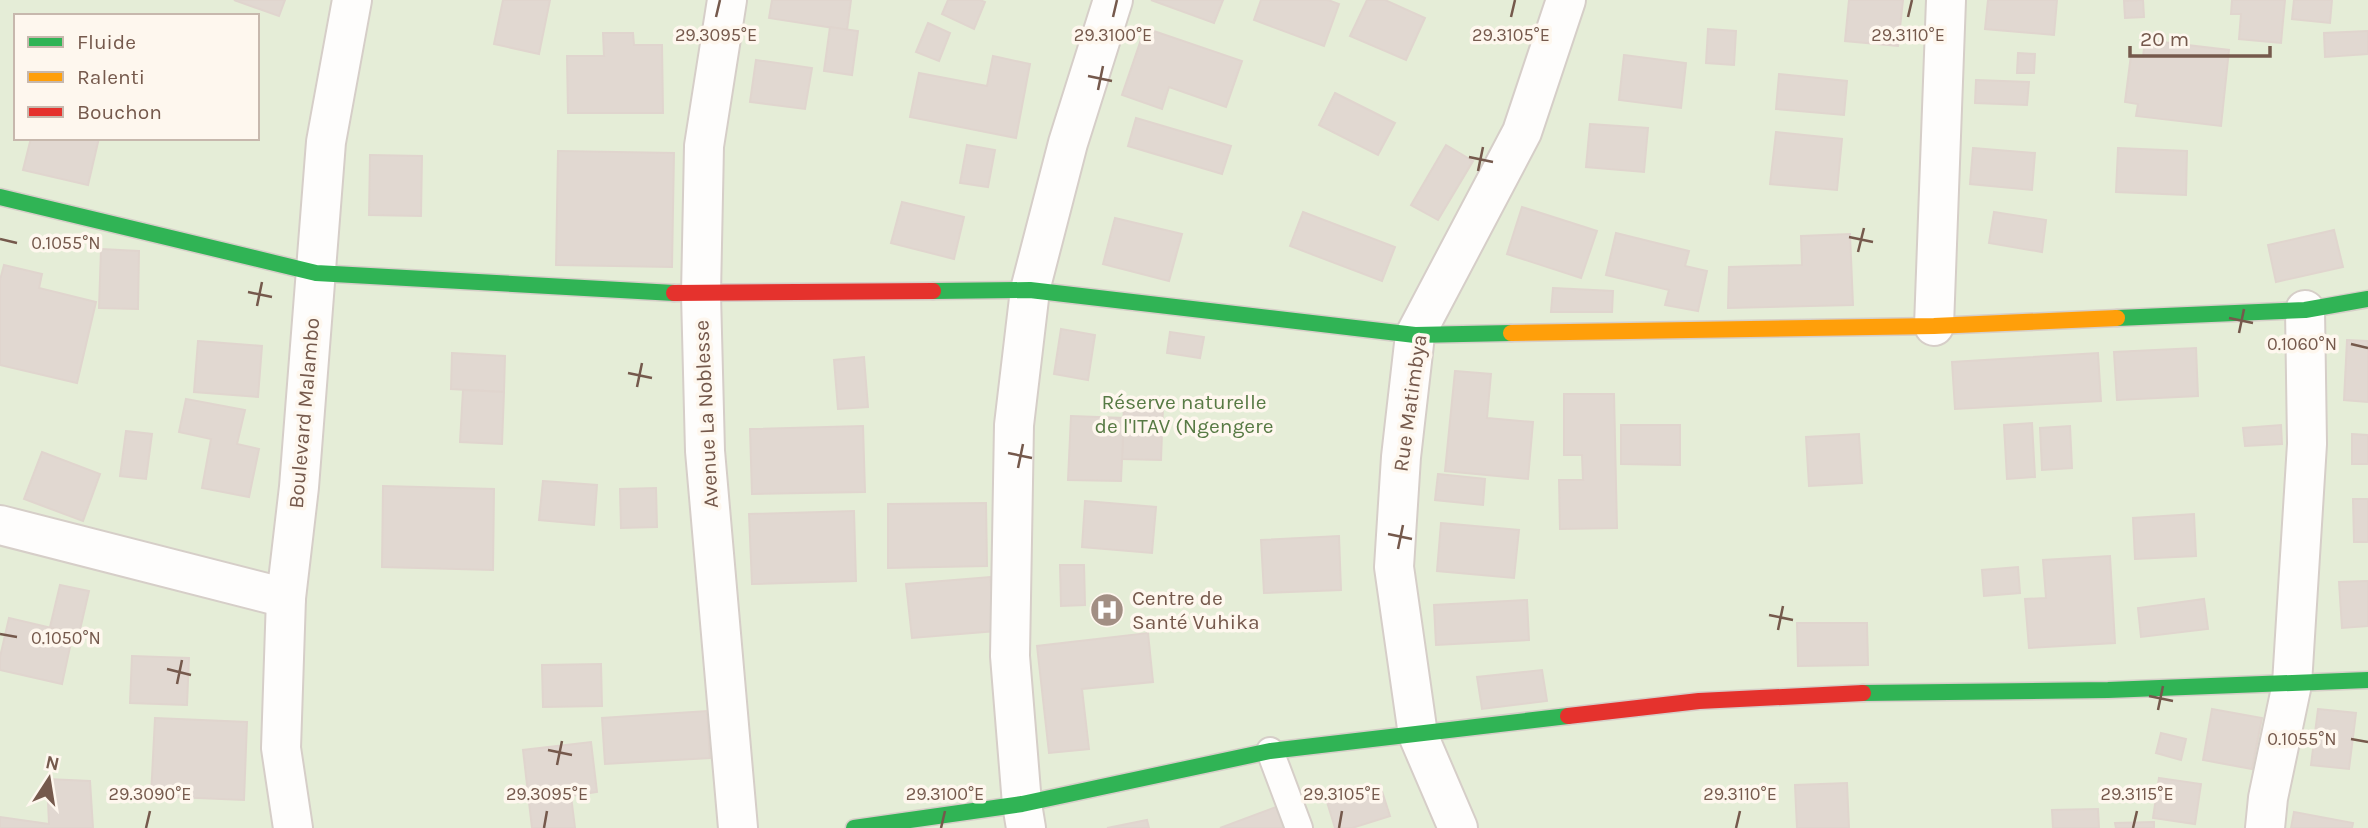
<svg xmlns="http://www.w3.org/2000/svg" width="2368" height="828" viewBox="0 0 2368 828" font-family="Karla,sans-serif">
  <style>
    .green { fill: #e5edd7; fill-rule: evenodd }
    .building { fill: #e1d8d1; stroke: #e0d5ce; stroke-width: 2 }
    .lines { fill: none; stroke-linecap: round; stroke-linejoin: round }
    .lane-casing { stroke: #d6cec8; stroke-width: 30 }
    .street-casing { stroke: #d6cec8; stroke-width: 42 }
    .fast-casing { stroke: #d6cec8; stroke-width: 19 }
    .slow-casing { stroke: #d6cec8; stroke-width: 19 }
    .jam-casing { stroke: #d6cec8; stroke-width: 19 }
    .lane { stroke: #fefdfc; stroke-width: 26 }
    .street { stroke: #fefdfc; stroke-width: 38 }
    .fast { stroke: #30b455; stroke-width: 16 }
    .slow { stroke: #ff9f0a; stroke-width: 16 }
    .jam { stroke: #e5322d; stroke-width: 16 }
    .ticks { fill: none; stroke: #75594c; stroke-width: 2.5 }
    .labels { text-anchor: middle; stroke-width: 7; stroke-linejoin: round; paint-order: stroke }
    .park-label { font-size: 21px; fill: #577a44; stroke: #fef7ee }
    .street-label { font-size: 21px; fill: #75594c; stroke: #fef7ee }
    .poi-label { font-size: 21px; fill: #75594c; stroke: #fef7ee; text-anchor: start }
    .ticks-label { font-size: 18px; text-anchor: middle; fill: #75594c; stroke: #fef7ee; stroke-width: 7; stroke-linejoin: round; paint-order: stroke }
  </style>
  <rect width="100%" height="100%" fill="#f7f2ec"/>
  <path class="green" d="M0,0h2368v828h-2368zM16,16h241v122h-241z"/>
  <g class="building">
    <polygon points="234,0 285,0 279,16"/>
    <polygon points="503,0 550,0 539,54 494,44"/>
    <polygon points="772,0 851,0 847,30 769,18"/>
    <polygon points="948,0 980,0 985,2 974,29 942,14"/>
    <polygon points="1151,0 1223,0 1214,23"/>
    <polygon points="1261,0 1328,0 1339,4 1324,46 1254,20"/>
    <polygon points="1367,0 1385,0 1425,18 1406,60 1350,36"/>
    <polygon points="1849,0 1903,0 1898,46 1845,41"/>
    <polygon points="1988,0 2057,0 2054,35 1985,29"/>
    <polygon points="2143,0 2144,17 2125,18 2124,1"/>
    <polygon points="2232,0 2285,0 2281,43 2239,39 2241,14 2231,14"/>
    <polygon points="2294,0 2332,0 2330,23 2292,19"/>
    <polygon points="928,23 950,33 939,61 916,52"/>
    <polygon points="830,27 858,31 852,75 824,71"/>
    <polygon points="1145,28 1242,61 1226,107 1169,87 1162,109 1122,95"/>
    <polygon points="1708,29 1736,31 1734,65 1706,63"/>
    <polygon points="2368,31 2368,54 2325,57 2324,33"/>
    <polygon points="603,33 633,33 634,45 662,45 663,113 568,113 567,56 604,56"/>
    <polygon points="2145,40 2229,50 2221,126 2136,116 2138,104 2125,102 2131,55 2143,57"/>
    <polygon points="2018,53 2035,54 2034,73 2017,73"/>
    <polygon points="1624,55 1686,63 1681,108 1619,100"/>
    <polygon points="993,56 1030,64 1016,138 910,117 919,73 987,86"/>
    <polygon points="756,60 812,68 805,109 750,102"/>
    <polygon points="1779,74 1847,81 1844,115 1776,109"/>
    <polygon points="1976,80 2029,82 2027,105 1975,103"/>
    <polygon points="1335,93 1395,123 1378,155 1319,125"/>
    <polygon points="1136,118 1231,146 1222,174 1128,146"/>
    <polygon points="1590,124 1648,128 1644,172 1586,167"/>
    <polygon points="1776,132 1842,139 1837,190 1770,184"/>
    <polygon points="31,138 99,138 88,185 23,170"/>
    <polygon points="967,145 995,150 988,187 960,183"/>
    <polygon points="1446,145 1473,161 1438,220 1411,205"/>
    <polygon points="1973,148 2035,153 2032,190 1970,184"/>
    <polygon points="2118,148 2187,151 2186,195 2116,192"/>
    <polygon points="558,151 674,153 672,267 556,265"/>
    <polygon points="370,155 422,156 421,216 369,215"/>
    <polygon points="902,202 964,217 954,259 891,243"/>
    <polygon points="1522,207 1597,231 1581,278 1507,254"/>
    <polygon points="1303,212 1395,247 1382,281 1290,246"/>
    <polygon points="1994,212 2046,220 2042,252 1989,243"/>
    <polygon points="1115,218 1182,234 1169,281 1103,264"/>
    <polygon points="2334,230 2343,267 2276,282 2268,245"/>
    <polygon points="1616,233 1689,251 1685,266 1707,271 1698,311 1665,305 1669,290 1606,275"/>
    <polygon points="1850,234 1853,305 1728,308 1729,267 1802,265 1801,236"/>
    <polygon points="101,249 139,251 138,309 99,308"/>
    <polygon points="4,265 42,274 39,288 96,302 77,383 0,365 0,280"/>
    <polygon points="1553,288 1613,291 1612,312 1551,312"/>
    <polygon points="1061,329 1095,335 1088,380 1054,374"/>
    <polygon points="1170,332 1204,337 1200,358 1167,353"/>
    <polygon points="2347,340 2368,341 2368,402 2344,400"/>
    <polygon points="198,341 262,346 258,397 194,392"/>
    <polygon points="2196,348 2198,396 2117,400 2114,352"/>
    <polygon points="452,353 505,356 504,392 451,389"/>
    <polygon points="2098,353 2101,401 1955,409 1952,362"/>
    <polygon points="864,357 868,407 838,409 834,360"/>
    <polygon points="1455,371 1491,374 1487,418 1533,422 1528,479 1445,471"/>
    <polygon points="463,390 504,392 502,444 460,442"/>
    <polygon points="1564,394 1614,394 1617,528 1560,529 1559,480 1583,480 1582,455 1564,455"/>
    <polygon points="186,399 245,410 237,444 259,449 249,497 202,488 211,439 179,432"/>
    <polygon points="1124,404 1163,406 1161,460 1122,459"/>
    <polygon points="1071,416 1124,418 1121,481 1068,480"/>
    <polygon points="2032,423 2035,477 2007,479 2004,425"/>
    <polygon points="1621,425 1680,425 1680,465 1621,464"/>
    <polygon points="2281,425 2282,444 2245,446 2243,428"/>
    <polygon points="863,426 865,492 752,494 750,429"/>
    <polygon points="2070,426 2072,468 2042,470 2040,428"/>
    <polygon points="126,431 152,434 146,479 120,476"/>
    <polygon points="1859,434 1862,483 1809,486 1806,437"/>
    <polygon points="2352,434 2368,435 2368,464 2352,464"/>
    <polygon points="42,452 100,474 83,521 24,499"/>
    <polygon points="1438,474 1485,479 1483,505 1435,500"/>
    <polygon points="543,481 597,485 594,525 539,520"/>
    <polygon points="383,486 494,489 493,570 382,567"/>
    <polygon points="656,488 657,527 621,528 620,489"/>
    <polygon points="2353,499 2368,499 2368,542 2354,542"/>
    <polygon points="1085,501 1156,507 1152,553 1082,547"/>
    <polygon points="986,503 987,566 888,568 888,504"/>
    <polygon points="854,511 856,581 752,584 749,514"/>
    <polygon points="2194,514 2196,556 2135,559 2133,518"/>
    <polygon points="1441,523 1519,530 1514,578 1437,571"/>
    <polygon points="1339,536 1341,590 1264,593 1261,540"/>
    <polygon points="2110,556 2115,643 2029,648 2025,599 2046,598 2043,560"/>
    <polygon points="1060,565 1084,565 1085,605 1061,606"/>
    <polygon points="2018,567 2020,593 1984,596 1982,570"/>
    <polygon points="990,577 996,631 912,638 906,584"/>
    <polygon points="2368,581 2368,626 2342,628 2339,582"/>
    <polygon points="60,585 89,591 79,634 50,627"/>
    <polygon points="2204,599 2208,629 2141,637 2138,608"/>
    <polygon points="1527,600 1529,640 1436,645 1434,605"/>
    <polygon points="9,618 73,633 62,684 0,670 0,657"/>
    <polygon points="1797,623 1867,623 1868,665 1798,666"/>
    <polygon points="1148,633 1153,682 1082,689 1089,749 1049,753 1037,646"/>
    <polygon points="132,656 189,658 187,705 130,703"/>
    <polygon points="601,664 602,706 543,707 542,665"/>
    <polygon points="1542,670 1547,701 1482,709 1477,677"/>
    <polygon points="2212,709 2262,718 2252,769 2203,760"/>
    <polygon points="2318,709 2356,713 2349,769 2311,765"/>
    <polygon points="707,711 710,758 605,764 602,718"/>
    <polygon points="155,718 247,722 244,800 151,796"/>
    <polygon points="2161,733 2186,739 2181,760 2156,753"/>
    <polygon points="591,742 597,792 571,796 575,828 532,828 523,750"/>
    <polygon points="2159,778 2201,784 2195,824 2153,818"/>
    <polygon points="47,779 90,781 93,828 0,828 0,817 49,824"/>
    <polygon points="1847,783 1849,828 1797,828 1795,785"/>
    <polygon points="1380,785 1390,816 1352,828 1335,828 1327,802"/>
    <polygon points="1276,807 1284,828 1220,828"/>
    <polygon points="2098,809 2099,828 2053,828 2052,810"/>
    <polygon points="2294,812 2353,823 2352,828 2291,828"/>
    <polygon points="1147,820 1149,828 1107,828"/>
    <polygon points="2154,822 2154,828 2116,828 2115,823"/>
  </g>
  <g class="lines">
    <g class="lane-casing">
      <polyline id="lane" points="1270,751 1299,828"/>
    </g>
    <g class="street-casing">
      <g id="street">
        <polyline points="727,0 704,146 701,294 705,451 738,828"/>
        <polyline points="1934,326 1946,0"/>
        <polyline points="0,525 286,598"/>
        <polyline points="293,828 281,748 286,598 299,487 326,142 352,0"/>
        <polyline points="1026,828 1022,804 1010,656 1014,425 1030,290 1068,143 1113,0"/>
        <polyline points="1458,828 1418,735 1394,567 1401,457 1415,335 1522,132 1566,0"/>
        <polyline points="2265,828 2268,798 2292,684 2307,444 2305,310"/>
      </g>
    </g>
    <g class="fast-casing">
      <g id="fast">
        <polyline points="0,197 316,273 674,293"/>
        <polyline points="933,291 1030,290 1415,335 1511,333"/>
        <polyline points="2117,318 2305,310 2368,299"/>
        <polyline points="1863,693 2108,690 2368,680"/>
        <polyline points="854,828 1022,804 1270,751 1568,716"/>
      </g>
    </g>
    <g class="slow-casing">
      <polyline id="slow" points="1511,333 1934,326 2117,318"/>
    </g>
    <g class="jam-casing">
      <g id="jam">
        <polyline points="674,293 933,291"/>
        <polyline points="1568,716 1699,701 1863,693"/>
      </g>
    </g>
    <use href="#lane" class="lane"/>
    <use href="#street" class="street"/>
    <use href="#fast" class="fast"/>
    <use href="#slow" class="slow"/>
    <use href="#jam" class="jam"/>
  </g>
  <path class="ticks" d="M716,17l4,-17M1113,17l4,-17M1511,17l4,-17M1908,17l4,-17M1088,76l24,5M1098,90l5,-24M1469,157l24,5M1478,171l5,-24M1849,237l24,5M0,239l17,4M1858,252l6,-24M248,292l24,5M257,306l5,-24M2229,318l24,5M2239,333l5,-24M2351,344l17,4M628,373l24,5M637,387l5,-24M1008,453l24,5M1018,468l5,-24M1388,534l24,5M1398,549l5,-24M1769,615l24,5M1778,630l5,-24M0,634l17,3M167,669l24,6M177,684l5,-24M2149,696l24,5M2158,710l5,-24M2351,739l17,3M548,750l24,5M557,765l5,-24M146,828l4,-17M544,828l3,-17M941,828l4,-17M1339,828l3,-17M1736,828l4,-17M2133,828l4,-17"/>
  <defs>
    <g id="hospital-disc" transform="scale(1.75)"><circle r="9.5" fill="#a28f84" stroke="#fef7ee"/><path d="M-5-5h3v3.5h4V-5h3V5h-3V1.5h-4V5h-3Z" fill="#fff"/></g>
  </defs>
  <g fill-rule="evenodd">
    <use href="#hospital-disc" x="1107" y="610"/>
  </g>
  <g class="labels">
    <g class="park-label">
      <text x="1184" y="409">Réserve naturelle<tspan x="1184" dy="24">de l'ITAV (Ngengere</tspan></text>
    </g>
    <g class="street-label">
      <text transform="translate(1410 403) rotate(-82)" y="7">Rue Matimbya</text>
      <text transform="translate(304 413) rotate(-85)" y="7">Boulevard Malambo</text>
      <text transform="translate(706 414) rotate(-93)" y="7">Avenue La Noblesse</text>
    </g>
    <g class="poi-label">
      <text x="1132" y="605">Centre de<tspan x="1132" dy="24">Santé Vuhika</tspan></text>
    </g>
  </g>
  <g class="ticks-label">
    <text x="716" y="41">29.3095°E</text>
    <text x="1113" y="41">29.3100°E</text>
    <text x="1511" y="41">29.3105°E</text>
    <text x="1908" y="41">29.3110°E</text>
    <text x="66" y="249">0.1055°N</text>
    <text x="2302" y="350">0.1060°N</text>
    <text x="66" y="644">0.1050°N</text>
    <text x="2302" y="745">0.1055°N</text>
    <text x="150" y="800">29.3090°E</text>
    <text x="547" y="800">29.3095°E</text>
    <text x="945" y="800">29.3100°E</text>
    <text x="1342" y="800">29.3105°E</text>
    <text x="1740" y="800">29.3110°E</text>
    <text x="2137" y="800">29.3115°E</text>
  </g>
  <rect x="14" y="14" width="245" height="126" fill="#fef7ee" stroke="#c7b8ad" stroke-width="2"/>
  <rect x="28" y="37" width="35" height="10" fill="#30b455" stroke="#c7b8ad" stroke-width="2"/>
  <text x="77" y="49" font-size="21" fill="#75594c">Fluide</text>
  <rect x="28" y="72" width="35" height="10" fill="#ff9f0a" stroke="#c7b8ad" stroke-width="2"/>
  <text x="77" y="84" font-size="21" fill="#75594c">Ralenti</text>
  <rect x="28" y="107" width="35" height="10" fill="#e5322d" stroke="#c7b8ad" stroke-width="2"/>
  <text x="77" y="119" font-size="21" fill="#75594c">Bouchon</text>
  <g transform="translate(49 779) rotate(12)" stroke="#fef7ee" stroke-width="5" paint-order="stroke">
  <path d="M0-5L12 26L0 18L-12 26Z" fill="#75594c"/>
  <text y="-10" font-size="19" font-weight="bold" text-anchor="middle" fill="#75594c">N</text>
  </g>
  <path d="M2130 46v10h140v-10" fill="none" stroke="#75594c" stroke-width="3.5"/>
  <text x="2140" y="46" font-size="21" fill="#75594c" stroke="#fef7ee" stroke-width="5" paint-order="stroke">20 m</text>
</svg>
